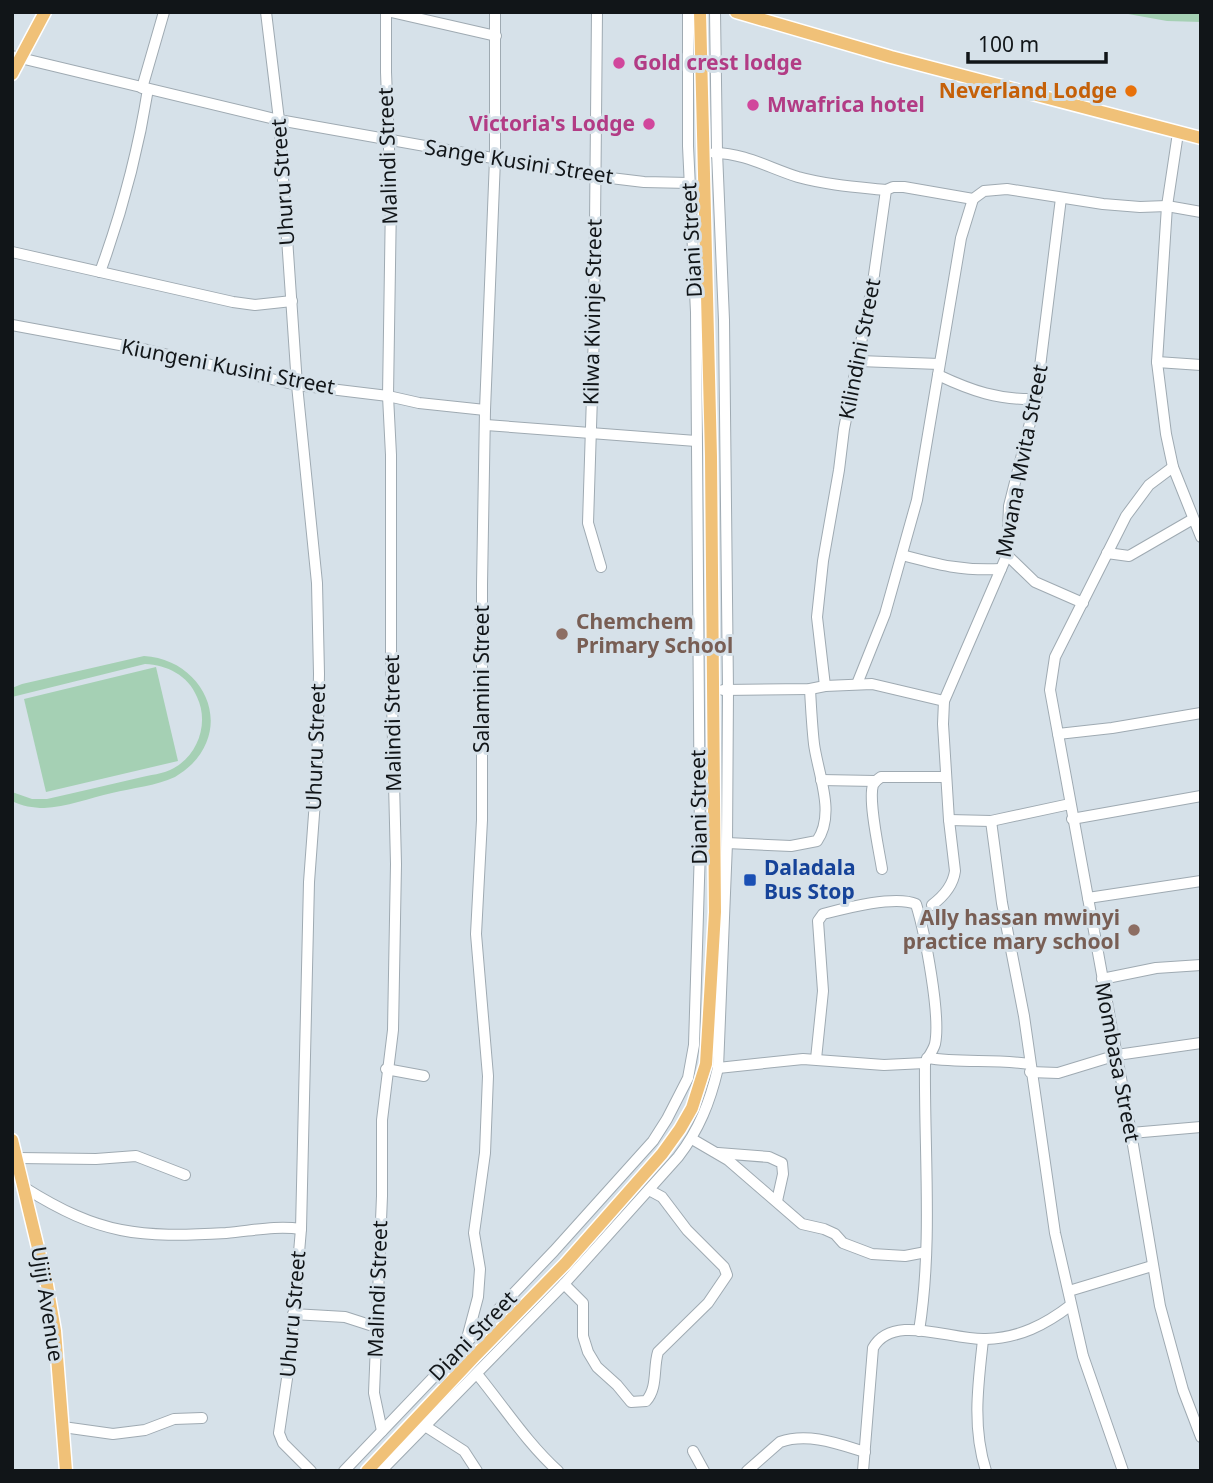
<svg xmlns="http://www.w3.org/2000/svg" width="1213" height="1483" viewBox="0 0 1213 1483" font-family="'Noto Sans',sans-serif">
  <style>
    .green { fill: #a5d0b4 }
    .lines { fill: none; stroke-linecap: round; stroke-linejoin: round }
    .minor-casing { stroke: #9faab2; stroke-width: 12 }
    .major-casing { stroke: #fff; stroke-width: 15 }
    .minor { stroke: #fff; stroke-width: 10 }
    .major { stroke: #f0c178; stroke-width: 12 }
    .hotel-dot { fill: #d1479c; stroke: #d6e1e9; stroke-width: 2.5 }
    .food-dot { fill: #e8710a; stroke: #d6e1e9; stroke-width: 2.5 }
    .education-dot { fill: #8d6e63; stroke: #d6e1e9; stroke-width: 2.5 }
    .transit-dot { fill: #1a4fb4; stroke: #d6e1e9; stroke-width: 2.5 }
    .labels { text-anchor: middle; stroke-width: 6; stroke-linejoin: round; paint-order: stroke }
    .hotel-label { font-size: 21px; font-weight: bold; fill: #b23c85; stroke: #d6e1e9; text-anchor: start }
    .food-label { font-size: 21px; font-weight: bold; fill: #c56008; stroke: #d6e1e9; text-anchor: end }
    .street-label { font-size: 21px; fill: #111518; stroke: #d6e1e9 }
    .education-label { font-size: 21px; font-weight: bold; fill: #785e54; stroke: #d6e1e9; text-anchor: start }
    .transit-label { font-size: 21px; font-weight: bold; fill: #164399; stroke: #d6e1e9; text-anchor: start }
  </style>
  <rect width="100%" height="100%" fill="#d6e1e9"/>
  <g class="green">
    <polygon points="1117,12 1201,12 1201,22 1167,21"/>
    <path d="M144,656c56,3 90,65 48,108 -5,5 -11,9 -17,13 -19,9 -43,11 -63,16 -22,5 -46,14 -68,15 -11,0 -22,-2 -32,-7v-9l20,7h15c31,-7 61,-14 91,-21 11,-3 26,-4 36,-10 25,-14 35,-46 23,-71 -9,-22 -30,-32 -52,-33l-133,33v-9l10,-4z"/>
    <polygon points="156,667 178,761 46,792 24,699"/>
  </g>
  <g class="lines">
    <g class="minor-casing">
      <g id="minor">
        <polyline points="266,12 279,120 297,385 317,583 319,674 317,774 309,882 301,1229 290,1358 279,1433 283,1443 311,1471"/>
        <polyline points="391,12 496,36"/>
        <polyline points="597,12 594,332 588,523 601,567"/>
        <polyline points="12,56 279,120 594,176 644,182 689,183"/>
        <polyline points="142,88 164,12"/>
        <polyline points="1178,133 1167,206 1157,362 1166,434 1173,467 1201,537"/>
        <path d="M714,153c31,0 55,15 84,24 29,8 59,10 88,13"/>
        <polyline points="12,252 233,302 255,305 292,301"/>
        <path d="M100,272c22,-60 38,-120 48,-183"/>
        <polyline points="12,325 147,350 297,385 388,396 419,403 485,410"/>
        <polyline points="859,361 939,364"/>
        <polyline points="1157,362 1201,365"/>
        <path d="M938,375c34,16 60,25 98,24"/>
        <polyline points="486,425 696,441"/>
        <polyline points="1173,467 1149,485 1126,516 1055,657 1050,690 1131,1133 1160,1306 1183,1390 1201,1437"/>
        <polyline points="1107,553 1129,556 1193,519"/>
        <path d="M902,555c37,10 60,16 99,14"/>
        <polyline points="1007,555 1035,582 1083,603"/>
        <polyline points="857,684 885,614 917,500 961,238 973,199"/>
        <polyline points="825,686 817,617 823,561 839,470 844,429 873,282 886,190 893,187 904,187 973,199 984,191 1007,189 1103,204 1140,207 1167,206 1201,212"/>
        <polyline points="723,690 810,689 825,686 872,684 944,701"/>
        <polyline points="1058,734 1112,728 1201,713"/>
        <polyline points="821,780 875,781"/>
        <polyline points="1072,819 1201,796"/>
        <polyline points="949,820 991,821 1070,804"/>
        <polyline points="991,821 1002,903 1024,1016 1055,1233 1083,1356 1123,1471"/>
        <path d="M727,843l64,3 26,-5c19,-27 1,-67 -3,-97 -2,-18 -3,-36 -4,-55"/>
        <path d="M882,869c-3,-19 -14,-68 -9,-84 2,-4 5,-6 8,-8h65"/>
        <polyline points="1088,898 1201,881"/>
        <path d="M932,905c12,-9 21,-19 23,-34l-6,-51 -6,-96 1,-23 63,-146 2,-49 27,-107 25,-201"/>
        <polyline points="1102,979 1156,968 1201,965"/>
        <path d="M927,1058c34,5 68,1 103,6"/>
        <path d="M816,1059l7,-68 -5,-70 5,-7c23,-6 72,-19 93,-10 9,29 25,112 19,140 -2,7 -7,13 -10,19 -1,88 8,181 -6,268"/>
        <polyline points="718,1068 803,1059 884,1065 925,1063"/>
        <polyline points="386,1069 424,1076"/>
        <polyline points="1030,1072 1058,1073 1117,1055 1201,1043"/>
        <polyline points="1131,1133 1201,1127"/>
        <polyline points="692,1139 728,1160 802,1224 824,1229 835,1234 843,1243 872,1254 905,1256 926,1252"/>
        <polyline points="718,1153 769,1157 782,1163 783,1174 777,1201"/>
        <polyline points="18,1158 96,1159 136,1156 185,1175"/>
        <path d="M25,1188c75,47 114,50 201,45 25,-2 50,-8 75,-4"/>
        <path d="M564,1284l19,19v33l5,16 9,15 20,18 14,17 15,-1c12,-13 7,-33 12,-49l50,-49 19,-28 -3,-8 -37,-37 -25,-33 -13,-7"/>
        <polyline points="1069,1291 1152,1266"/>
        <polyline points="293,1314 345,1317 376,1327"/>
        <path d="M983,1340c-5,45 -11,87 3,131"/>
        <polyline points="466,1342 478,1297 480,1269 474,1233 485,1153 488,1076 476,934 482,820 482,585 485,410 495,159 495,12"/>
        <path d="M477,1374c27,33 50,69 81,97"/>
        <polyline points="425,1426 464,1451 477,1471"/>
        <polyline points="63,1427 113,1434 145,1430 174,1419 202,1418"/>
        <polyline points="382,1431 374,1393 382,1196 382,1120 393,1030 396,864 391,660 391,455 388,396 391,200 386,72 386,12"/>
        <polyline points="693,1451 704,1471"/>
        <polyline points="344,1471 554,1251 653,1141 667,1119 688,1078 694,1045 700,848 696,312 688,146 688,12"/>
        <path d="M381,1471l183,-187 114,-127c21,-27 32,-55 40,-89l9,-225 1,-153 -4,-370 -7,-168 -2,-140"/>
        <path d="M747,1471l33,-29c28,-10 59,2 85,10"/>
        <path d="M863,1471l10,-123c20,-36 79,-7 113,-9 33,-1 59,-14 85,-34"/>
      </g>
    </g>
    <g class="major-casing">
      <g id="major">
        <polyline points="736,12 891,57 1201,138"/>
        <polyline points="12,74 45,12"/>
        <polyline points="12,1140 47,1285 55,1331 66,1471"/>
        <polyline points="367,1471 474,1357 565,1264 662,1154 680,1129 692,1108 706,1064 715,912 711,457 700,12"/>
      </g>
    </g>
    <use href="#minor" class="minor"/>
    <use href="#major" class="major"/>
  </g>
  <g class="hotel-dot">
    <circle cx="619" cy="63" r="7"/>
    <circle cx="753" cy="105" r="7"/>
    <circle cx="649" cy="124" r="7"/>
  </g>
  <circle class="food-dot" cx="1131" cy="91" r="7"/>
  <g class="education-dot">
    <circle cx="562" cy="634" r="7"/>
    <circle cx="1134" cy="930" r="7"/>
  </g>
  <rect class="transit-dot" x="743" y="873" width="14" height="14" rx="3.5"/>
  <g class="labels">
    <g class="hotel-label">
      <text x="633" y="70">Gold crest lodge</text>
      <text x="767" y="112">Mwafrica hotel</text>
      <text x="635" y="131" text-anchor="end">Victoria's Lodge</text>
    </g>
    <g class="food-label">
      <text x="1117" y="98">Neverland Lodge</text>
    </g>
    <g class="street-label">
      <text transform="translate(388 156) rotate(-92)" y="7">Malindi Street</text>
      <text transform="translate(519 162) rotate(9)" y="7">Sange Kusini Street</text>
      <text transform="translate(283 182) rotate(-94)" y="7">Uhuru Street</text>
      <text transform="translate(692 240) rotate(-93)" y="7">Diani Street</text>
      <text transform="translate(593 312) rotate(-89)" y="7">Kilwa Kivinje Street</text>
      <text transform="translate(860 349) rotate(-79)" y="7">Kilindini Street</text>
      <text transform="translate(228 367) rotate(11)" y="7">Kiungeni Kusini Street</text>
      <text transform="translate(1022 461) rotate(-79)" y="7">Mwana Mvita Street</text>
      <text transform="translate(482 679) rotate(-90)" y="7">Salamini Street</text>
      <text transform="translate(393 723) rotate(-91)" y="7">Malindi Street</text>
      <text transform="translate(316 747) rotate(-88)" y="7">Uhuru Street</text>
      <text transform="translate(699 807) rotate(-91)" y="7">Diani Street</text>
      <text transform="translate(1117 1062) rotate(79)" y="7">Mombasa Street</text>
      <text transform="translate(378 1289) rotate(-88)" y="7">Malindi Street</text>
      <text transform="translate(47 1304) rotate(81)" y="7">Ujiji Avenue</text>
      <text transform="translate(293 1314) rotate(-85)" y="7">Uhuru Street</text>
      <text transform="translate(473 1336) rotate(-46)" y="7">Diani Street</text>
    </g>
    <g class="education-label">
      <text x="576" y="629">Chemchem<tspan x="576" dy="24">Primary School</tspan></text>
      <text x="1120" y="925" text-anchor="end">Ally hassan mwinyi<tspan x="1120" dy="24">practice mary school</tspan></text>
    </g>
    <g class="transit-label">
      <text x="764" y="875">Daladala<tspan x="764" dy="24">Bus Stop</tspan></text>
    </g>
  </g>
  <rect width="1213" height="1483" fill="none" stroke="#111518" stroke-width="28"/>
  <path d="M968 52v10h138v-10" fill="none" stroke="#111518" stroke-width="3.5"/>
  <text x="978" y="52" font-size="21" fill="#111518" stroke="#d6e1e9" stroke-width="5" paint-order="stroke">100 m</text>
</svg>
